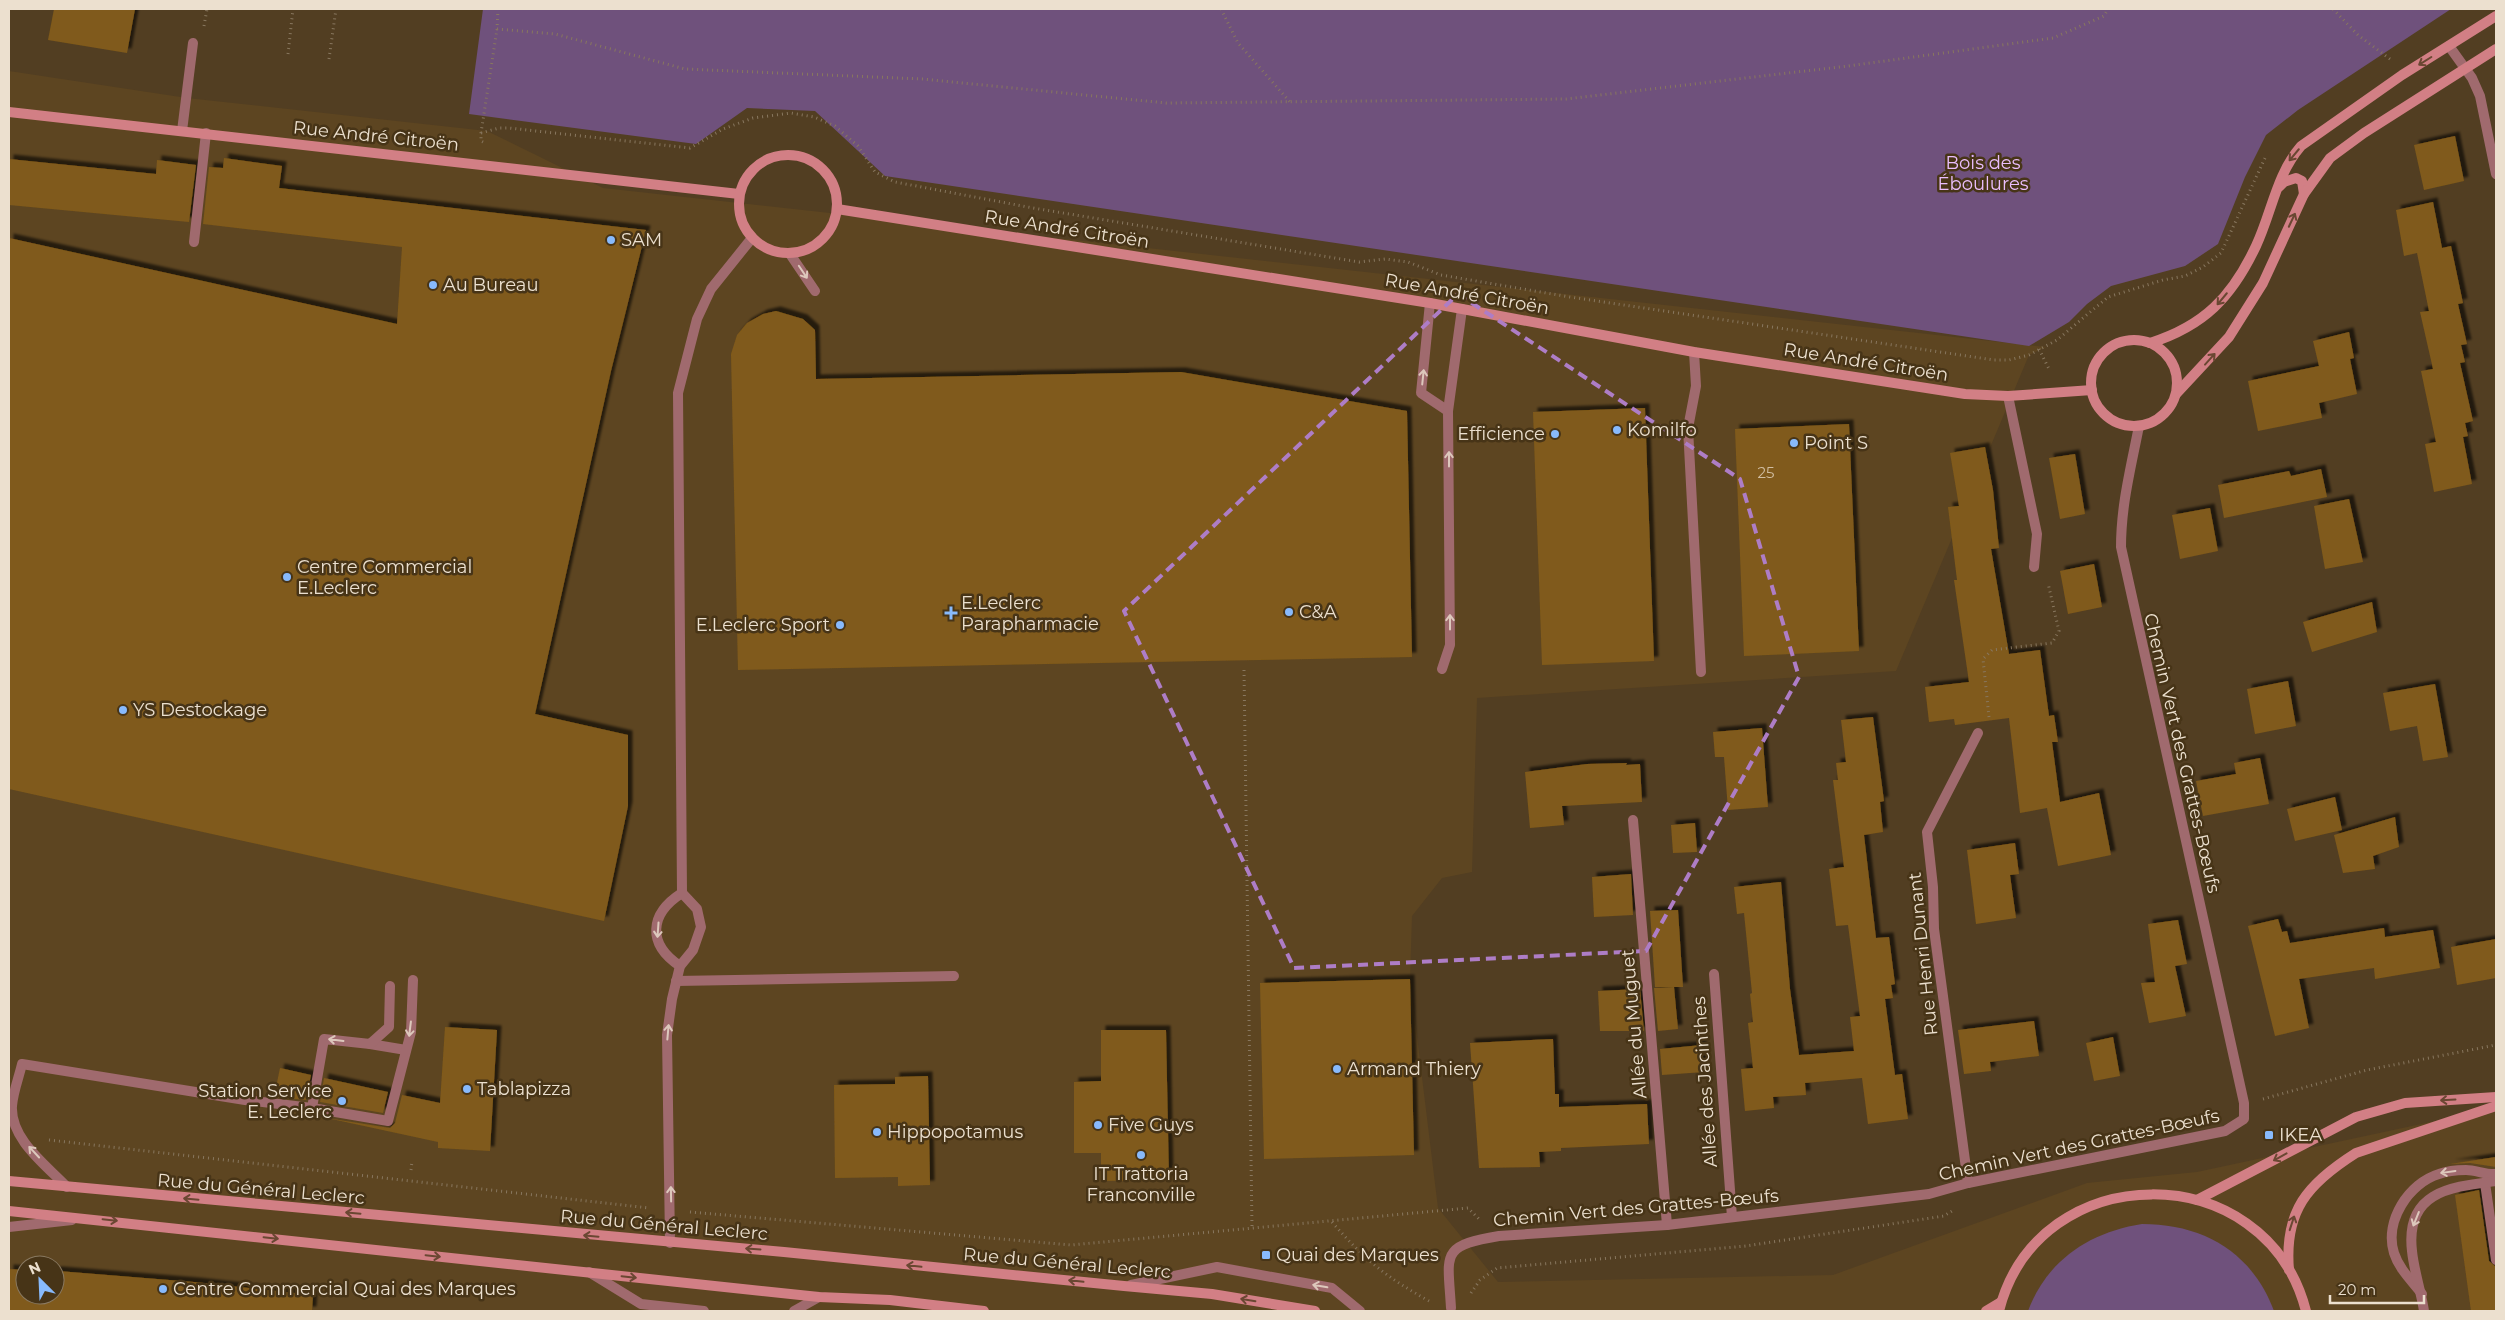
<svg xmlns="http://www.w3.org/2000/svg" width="2505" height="1320" viewBox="0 0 2505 1320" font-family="Montserrat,sans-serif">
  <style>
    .built { fill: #5d4521; fill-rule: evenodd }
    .green { fill: #6f517c }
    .building { fill: #805a1a; filter: url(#shadow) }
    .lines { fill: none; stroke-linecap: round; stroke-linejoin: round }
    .path { stroke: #88775f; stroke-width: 3; stroke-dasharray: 1 4; stroke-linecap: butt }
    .lane { stroke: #a06a6e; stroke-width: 10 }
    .street { stroke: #a06a6e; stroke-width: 10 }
    .secondary { stroke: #d27f85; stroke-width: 10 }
    .oneway { stroke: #6a4732 }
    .oneway2 { stroke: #ddc8bc }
    .marked { fill: none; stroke: #ae7dc6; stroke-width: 4; stroke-dasharray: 10 6; stroke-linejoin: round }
    .poi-dot { fill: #88bafc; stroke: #473417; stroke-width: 2 }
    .labels { text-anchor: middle; stroke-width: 5; stroke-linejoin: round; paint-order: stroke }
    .number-label { font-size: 15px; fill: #d1bea2 }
    .street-label { font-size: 18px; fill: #ece0cf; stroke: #473417 }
    .park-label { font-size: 18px; fill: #eabefd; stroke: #473417 }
    .poi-label { font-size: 18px; fill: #ece0cf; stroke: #473417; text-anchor: start }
  </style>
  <defs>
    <filter id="shadow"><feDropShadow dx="4.5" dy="-4.5" stdDeviation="1" flood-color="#0009"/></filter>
  </defs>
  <rect width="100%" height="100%" fill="#523e22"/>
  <path class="built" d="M9,71l178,27 300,33 116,57 1443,159 -17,8 -133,316 -419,27 -5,174 -30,6 -30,38 -2,63 28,229 60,74 335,-7 254,-92 110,-11 299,-64v203h-2487zM25,1265h30v30h-30z"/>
  <g class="green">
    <polygon points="483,9 2451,9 2298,110 2266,135 2245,177 2218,244 2185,266 2111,286 2087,304 2069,322 2029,346 885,176 815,111 747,108 696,144 469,114"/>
    <path d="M2142,1224c61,0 110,28 132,87h-246c19,-51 62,-79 114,-87z"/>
  </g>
  <g class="building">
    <polygon points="54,9 135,9 127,53 48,40"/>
    <polygon points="2455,136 2464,181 2424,190 2414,145"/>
    <polygon points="224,158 282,166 279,188 646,230 611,371 535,714 628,735 628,806 604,921 9,789 9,238 397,324 402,247 203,224 209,167 223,168"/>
    <polygon points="9,159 156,174 157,160 196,165 189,222 9,205"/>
    <polygon points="2433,202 2442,248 2451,246 2463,303 2458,304 2467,344 2461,345 2465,362 2460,363 2473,421 2465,423 2468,436 2463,437 2472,484 2434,492 2425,444 2436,442 2421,371 2433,369 2420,312 2429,311 2417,253 2404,256 2396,210"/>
    <polygon points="776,311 803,319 815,330 816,379 1181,372 1407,411 1412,657 738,670 731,354 737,335 747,323 763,314"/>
    <polygon points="2349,332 2354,358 2350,359 2357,394 2319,403 2322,418 2258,431 2248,381 2319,366 2313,341"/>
    <polygon points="1645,408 1654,661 1542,665 1533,412"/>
    <polygon points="1849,424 1859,651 1744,656 1735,429"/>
    <polygon points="1985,447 1993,490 1999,548 1991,549 2009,654 2040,650 2049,716 2054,715 2058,742 2052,742 2060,802 2099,793 2111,855 2058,866 2047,808 2020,813 2009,718 1955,725 1954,719 1929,722 1925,687 1969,682 1954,580 1957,580 1948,507 1959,506 1950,453"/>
    <polygon points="2075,454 2085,514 2060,519 2049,458"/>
    <polygon points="2321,469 2327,497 2224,518 2218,485 2289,471 2291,476"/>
    <polygon points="2349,499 2363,562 2325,569 2314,506"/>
    <polygon points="2210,508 2218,551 2180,559 2172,515"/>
    <polygon points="2094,564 2102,607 2068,614 2060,571"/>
    <polygon points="2372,602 2377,632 2312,652 2303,622"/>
    <polygon points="2288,681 2296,726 2255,734 2247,689"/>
    <polygon points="2435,684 2448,757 2423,761 2417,726 2390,731 2383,693"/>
    <polygon points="1873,717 1884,801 1880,802 1883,832 1864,835 1876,938 1889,937 1895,984 1891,985 1893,998 1885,999 1895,1075 1902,1074 1908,1119 1868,1124 1862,1078 1805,1083 1806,1095 1773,1097 1774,1108 1745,1111 1741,1069 1753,1068 1748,1023 1753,1022 1750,994 1752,993 1744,913 1737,914 1734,887 1781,882 1790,989 1799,1055 1854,1051 1850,1017 1860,1016 1848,925 1836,926 1829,869 1844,867 1833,780 1838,780 1836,763 1846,762 1841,720"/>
    <polygon points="1762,728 1768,807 1728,810 1724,757 1715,757 1713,732"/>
    <polygon points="2260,758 2269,804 2203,816 2196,781 2236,774 2234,763"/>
    <polygon points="1627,763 1626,765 1640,764 1642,802 1562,806 1564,825 1530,828 1525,772 1587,764"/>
    <polygon points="2335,797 2342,830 2295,841 2287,809"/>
    <polygon points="2395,817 2399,847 2373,856 2375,869 2343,873 2334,835"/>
    <polygon points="1695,823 1697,852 1673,853 1671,825"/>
    <polygon points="2015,843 2019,874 2010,875 2016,918 1976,924 1967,850"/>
    <polygon points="1631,874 1633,915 1594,917 1592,877"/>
    <polygon points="1678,910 1683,987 1674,987 1678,1029 1658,1031 1654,988 1674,987 1655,987 1650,911"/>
    <polygon points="2278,919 2282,932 2287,931 2290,943 2384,928 2385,937 2433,930 2440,968 2375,979 2374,968 2299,979 2309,1028 2275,1036 2248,926"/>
    <polygon points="2178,920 2187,964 2175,966 2186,1016 2149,1023 2141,983 2155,982 2148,924"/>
    <polygon points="2496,939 2496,978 2457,985 2451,947"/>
    <polygon points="1410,979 1414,1155 1264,1159 1260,983"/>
    <polygon points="1640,989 1644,1031 1600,1031 1598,991"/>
    <polygon points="2034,1021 2039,1056 1990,1062 1991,1071 1964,1074 1958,1030"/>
    <polygon points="445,1027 497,1030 490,1151 438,1148 438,1142 327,1118 390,1128 395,1123 402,1095 440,1103"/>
    <polygon points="1101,1030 1166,1030 1169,1180 1101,1181 1101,1153 1074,1153 1074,1082 1101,1081"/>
    <polygon points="2113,1037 2120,1076 2094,1081 2086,1043"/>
    <polygon points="1553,1039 1555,1094 1559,1094 1559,1107 1647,1104 1649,1144 1561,1148 1561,1151 1539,1152 1540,1167 1479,1168 1470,1043"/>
    <polygon points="1702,1045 1704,1072 1662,1075 1660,1049"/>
    <polygon points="280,1068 311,1075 306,1100 274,1097"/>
    <polygon points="928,1076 930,1185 898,1186 898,1177 835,1178 834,1085 895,1084 895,1077"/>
    <polygon points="324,1078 388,1092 383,1113 320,1102"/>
    <polygon points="2496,1157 2496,1167 2470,1163 2450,1164"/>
    <polygon points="2479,1190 2489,1261 2496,1267 2496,1311 2471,1311 2455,1195"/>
    <polygon points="9,1269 25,1270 25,1295 55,1295 55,1271 58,1271 194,1282 313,1295 312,1311 9,1311"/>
  </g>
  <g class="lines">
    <g class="path">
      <polyline points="498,9 497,29 555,34 685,69 922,79 1166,103 1566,99 1848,66 2053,38 2104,16 2108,9"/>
      <polyline points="1221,9 1238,43 1290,102"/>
      <polyline points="2333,9 2358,35 2390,59"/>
      <polyline points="204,26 207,9"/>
      <polyline points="288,54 293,9"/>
      <polyline points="329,59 336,9"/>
      <polyline points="481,133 499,128 509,128 690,148 723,129 753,118 791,113 814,117 835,126 858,146 875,172 895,182 1033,208 1359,262 1385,259 1408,262 1441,275 1570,297 1994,360 2009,360 2029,355 2057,340 2108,297 2163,280 2185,276 2203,267 2221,253 2265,158"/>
      <polyline points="483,142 481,141 481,133 497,29"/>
      <polyline points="2039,349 2050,371"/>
      <polyline points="1244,670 1252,1228"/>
      <polyline points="1989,717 1983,659 1992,650 2052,643 2059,631 2048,583"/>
      <polyline points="2263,1099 2367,1070 2496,1045"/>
      <polyline points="49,1140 649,1208"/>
      <polyline points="411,1170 412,1161"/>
      <polyline points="690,1212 1071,1245 1468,1208 1479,1219"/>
      <path d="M1332,1222c33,38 54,55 97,79"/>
      <polyline points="1471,1293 1480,1280 1497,1268 1746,1246 1944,1216 1952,1211"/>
    </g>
    <g class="lane">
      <polyline points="182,131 193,43"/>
      <polyline points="194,242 206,133"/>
      <polyline points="790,254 815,291"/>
      <polyline points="1430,303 1421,393 1448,411"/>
      <polyline points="1694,352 1696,386 1688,428 1701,672"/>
      <polyline points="1442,669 1450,645 1448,411 1462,309"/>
      <path d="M680,966c-33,-22 -31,-52 2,-73"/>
      <polyline points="676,981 954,976"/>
      <polyline points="370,1044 406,1050"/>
      <polyline points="312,1108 388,1121 411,1032 413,980"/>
      <polyline points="2485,1183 2496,1260"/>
      <path d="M67,1187c-21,-22 -57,-48 -55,-81 1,-14 7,-29 10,-42l223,36 67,8 12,-69 46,5 19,-17 1,-41"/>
      <polyline points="9,1227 72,1220"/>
      <polyline points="670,1243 667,1035 672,999 680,966 693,950 701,927 697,909 682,893 678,393 697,319 711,289 752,238"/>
      <polyline points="589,1272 641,1304 704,1311"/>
      <polyline points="1131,1285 1217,1267 1332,1288 1360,1311"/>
      <path d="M2422,1294c-10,-13 -23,-25 -28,-41 -10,-32 15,-70 45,-79 8,-3 19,-4 27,-4 10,0 20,5 30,4"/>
      <polyline points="794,1311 819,1297"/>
      <path d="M2424,1311c-3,-20 -10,-40 -12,-60 -7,-60 39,-64 84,-70"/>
    </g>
    <g class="street">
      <polyline points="2449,46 2472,78 2480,96 2496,174"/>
      <polyline points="2008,396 2037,534 2034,567"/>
      <polyline points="1633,820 1667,1225"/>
      <polyline points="1714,974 1732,1217"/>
      <polyline points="1968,1183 1934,929 1933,887 1927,832 1978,733"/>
      <path d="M1451,1308c-3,-54 -12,-62 48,-72l168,-11 262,-31 39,-11 257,-52 19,-12v-16l-123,-556c0,-42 10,-80 18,-121"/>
    </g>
    <g class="secondary">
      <polyline points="9,112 739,194"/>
      <circle cx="788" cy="204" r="49"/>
      <polyline points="2279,187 2284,182 2296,178 2302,181 2304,194"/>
      <polyline points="837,209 1430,303 1694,352 1965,394 2008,396 2092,390"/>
      <circle cx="2134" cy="383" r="43"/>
      <path d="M2150,343c54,-17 82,-46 106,-97 16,-34 20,-71 45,-100l101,-71 94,-59"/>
      <polyline points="2176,394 2229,337 2263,283 2304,194 2330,158 2364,133 2496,49"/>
      <polyline points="9,1181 784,1252 1124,1286 1212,1294 1315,1311"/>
      <polyline points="2197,1200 2356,1117 2405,1103 2496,1097"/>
      <polyline points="9,1211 819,1297 890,1300 984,1311"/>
      <path d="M2289,1270c-5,-59 18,-86 67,-117l140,-47"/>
      <polyline points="1986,1311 2001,1302"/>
      <path d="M1999,1311c39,-155 267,-156 307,0"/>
    </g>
  </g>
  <defs><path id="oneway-shaft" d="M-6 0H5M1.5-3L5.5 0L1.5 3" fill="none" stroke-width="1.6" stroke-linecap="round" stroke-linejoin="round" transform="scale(1.25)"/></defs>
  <g class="oneway">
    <use href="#oneway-shaft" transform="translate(2425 61) rotate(148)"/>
    <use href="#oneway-shaft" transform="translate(2294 155) rotate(130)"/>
    <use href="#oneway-shaft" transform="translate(2292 220) rotate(-65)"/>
    <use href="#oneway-shaft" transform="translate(2222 299) rotate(130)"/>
    <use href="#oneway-shaft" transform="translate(2210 359) rotate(-48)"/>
    <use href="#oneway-shaft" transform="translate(2448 1100) rotate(177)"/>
    <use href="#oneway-shaft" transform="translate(2280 1157) rotate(151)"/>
    <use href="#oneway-shaft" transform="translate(191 1199) rotate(-175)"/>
    <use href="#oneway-shaft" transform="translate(353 1213) rotate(-175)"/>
    <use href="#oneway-shaft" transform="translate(110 1220) rotate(6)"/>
    <use href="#oneway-shaft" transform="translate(2292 1223) rotate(-72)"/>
    <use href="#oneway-shaft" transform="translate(591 1236) rotate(-175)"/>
    <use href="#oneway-shaft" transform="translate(271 1238) rotate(6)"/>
    <use href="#oneway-shaft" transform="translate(753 1249) rotate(-176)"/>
    <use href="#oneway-shaft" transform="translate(433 1256) rotate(6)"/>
    <use href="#oneway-shaft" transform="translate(914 1266) rotate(-174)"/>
    <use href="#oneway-shaft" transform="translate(629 1277) rotate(6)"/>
    <use href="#oneway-shaft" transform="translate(1076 1281) rotate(-174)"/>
    <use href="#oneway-shaft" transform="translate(1248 1300) rotate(-171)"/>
  </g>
  <g class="oneway2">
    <use href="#oneway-shaft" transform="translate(803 272) rotate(56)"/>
    <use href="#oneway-shaft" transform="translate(1423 377) rotate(-84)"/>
    <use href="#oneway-shaft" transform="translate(1449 459) rotate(-90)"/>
    <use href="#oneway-shaft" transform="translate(1450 622) rotate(-90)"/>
    <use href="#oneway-shaft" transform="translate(658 930) rotate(94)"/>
    <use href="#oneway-shaft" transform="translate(410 1029) rotate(97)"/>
    <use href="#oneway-shaft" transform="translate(668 1032) rotate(-85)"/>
    <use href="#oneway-shaft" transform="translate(336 1040) rotate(-173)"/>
    <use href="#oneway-shaft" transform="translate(34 1152) rotate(-133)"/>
    <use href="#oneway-shaft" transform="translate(2448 1172) rotate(172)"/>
    <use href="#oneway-shaft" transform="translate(671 1194) rotate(-91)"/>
    <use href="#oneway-shaft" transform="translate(2416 1219) rotate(112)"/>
    <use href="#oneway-shaft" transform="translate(1320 1286) rotate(-170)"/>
  </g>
  <path class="marked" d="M1458,294l282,185 59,198 -153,274 -352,17 -170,-357z"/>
  <g class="poi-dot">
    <circle cx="611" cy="240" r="5"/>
    <circle cx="433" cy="285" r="5"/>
    <circle cx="1617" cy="430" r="5"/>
    <circle cx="1555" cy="434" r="5"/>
    <circle cx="1794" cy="443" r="5"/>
    <circle cx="287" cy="577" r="5"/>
    <circle cx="1289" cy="612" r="5"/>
    <path d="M948.5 605.5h5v5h5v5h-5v5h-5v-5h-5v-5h5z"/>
    <circle cx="840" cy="625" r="5"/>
    <circle cx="123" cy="710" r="5"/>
    <circle cx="1337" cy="1069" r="5"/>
    <circle cx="467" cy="1089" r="5"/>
    <circle cx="342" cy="1101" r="5"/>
    <circle cx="1098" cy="1125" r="5"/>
    <circle cx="877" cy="1132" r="5"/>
    <rect x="2264" y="1130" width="10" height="10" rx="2.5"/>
    <circle cx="1141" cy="1155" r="5"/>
    <rect x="1261" y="1250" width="10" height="10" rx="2.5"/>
    <circle cx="163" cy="1289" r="5"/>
  </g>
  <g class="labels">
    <g class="number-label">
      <text x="1766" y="478">25</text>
    </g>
    <g class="street-label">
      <text transform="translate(376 136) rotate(6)" y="6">Rue André Citroën</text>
      <text transform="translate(1067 229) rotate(9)" y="6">Rue André Citroën</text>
      <text transform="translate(1467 294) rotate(10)" y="6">Rue André Citroën</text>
      <text transform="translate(1866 362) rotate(9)" y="6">Rue André Citroën</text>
      <text transform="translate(2182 753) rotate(77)" y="6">Chemin Vert des Grattes-Bœufs</text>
      <text transform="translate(1923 954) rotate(-96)" y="6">Rue Henri Dunant</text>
      <text transform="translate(1634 1024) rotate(-95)" y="6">Allée du Muguet</text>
      <text transform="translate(1705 1082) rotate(-94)" y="6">Allée des Jacinthes</text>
      <text transform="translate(2079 1145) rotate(-12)" y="6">Chemin Vert des Grattes-Bœufs</text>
      <text transform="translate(261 1189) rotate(5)" y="6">Rue du Général Leclerc</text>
      <text transform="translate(1636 1208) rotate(-5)" y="6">Chemin Vert des Grattes-Bœufs</text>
      <text transform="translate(664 1225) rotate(5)" y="6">Rue du Général Leclerc</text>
      <text transform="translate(1067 1263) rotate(5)" y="6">Rue du Général Leclerc</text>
    </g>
    <g class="park-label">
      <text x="1983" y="169">Bois des<tspan x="1983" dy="21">Éboulures</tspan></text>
    </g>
    <g class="poi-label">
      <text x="621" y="246">SAM</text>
      <text x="443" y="291">Au Bureau</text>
      <text x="1627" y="436">Komilfo</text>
      <text x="1545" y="440" text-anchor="end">Efficience</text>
      <text x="1804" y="449">Point S</text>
      <text x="297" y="573">Centre Commercial<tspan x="297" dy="21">E.Leclerc</tspan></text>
      <text x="961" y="609">E.Leclerc<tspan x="961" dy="21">Parapharmacie</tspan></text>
      <text x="1299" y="618">C&amp;A</text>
      <text x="830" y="631" text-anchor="end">E.Leclerc Sport</text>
      <text x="133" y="716">YS Destockage</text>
      <text x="1347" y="1075">Armand Thiery</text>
      <text x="477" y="1095">Tablapizza</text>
      <text x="332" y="1097" text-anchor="end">Station Service<tspan x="332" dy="21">E. Leclerc</tspan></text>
      <text x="1108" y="1131">Five Guys</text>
      <text x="887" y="1138">Hippopotamus</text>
      <text x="2279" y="1141">IKEA</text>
      <text x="1141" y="1180" text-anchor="middle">IT Trattoria<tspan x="1141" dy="21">Franconville</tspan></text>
      <text x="1276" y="1261">Quai des Marques</text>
      <text x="173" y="1295">Centre Commercial Quai des Marques</text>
    </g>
  </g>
  <rect width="2505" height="1320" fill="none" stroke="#ece0cf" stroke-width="20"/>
  <g transform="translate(40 1280) rotate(336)"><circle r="24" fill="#473417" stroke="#897961"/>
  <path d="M0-4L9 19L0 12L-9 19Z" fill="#88bafc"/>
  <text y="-8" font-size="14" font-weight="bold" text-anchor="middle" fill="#ece0cf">N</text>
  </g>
  <path d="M2330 1295v8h94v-8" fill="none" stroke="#ece0cf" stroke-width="2.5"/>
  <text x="2338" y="1295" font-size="15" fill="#ece0cf" stroke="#473417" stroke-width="4" paint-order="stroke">20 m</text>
</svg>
